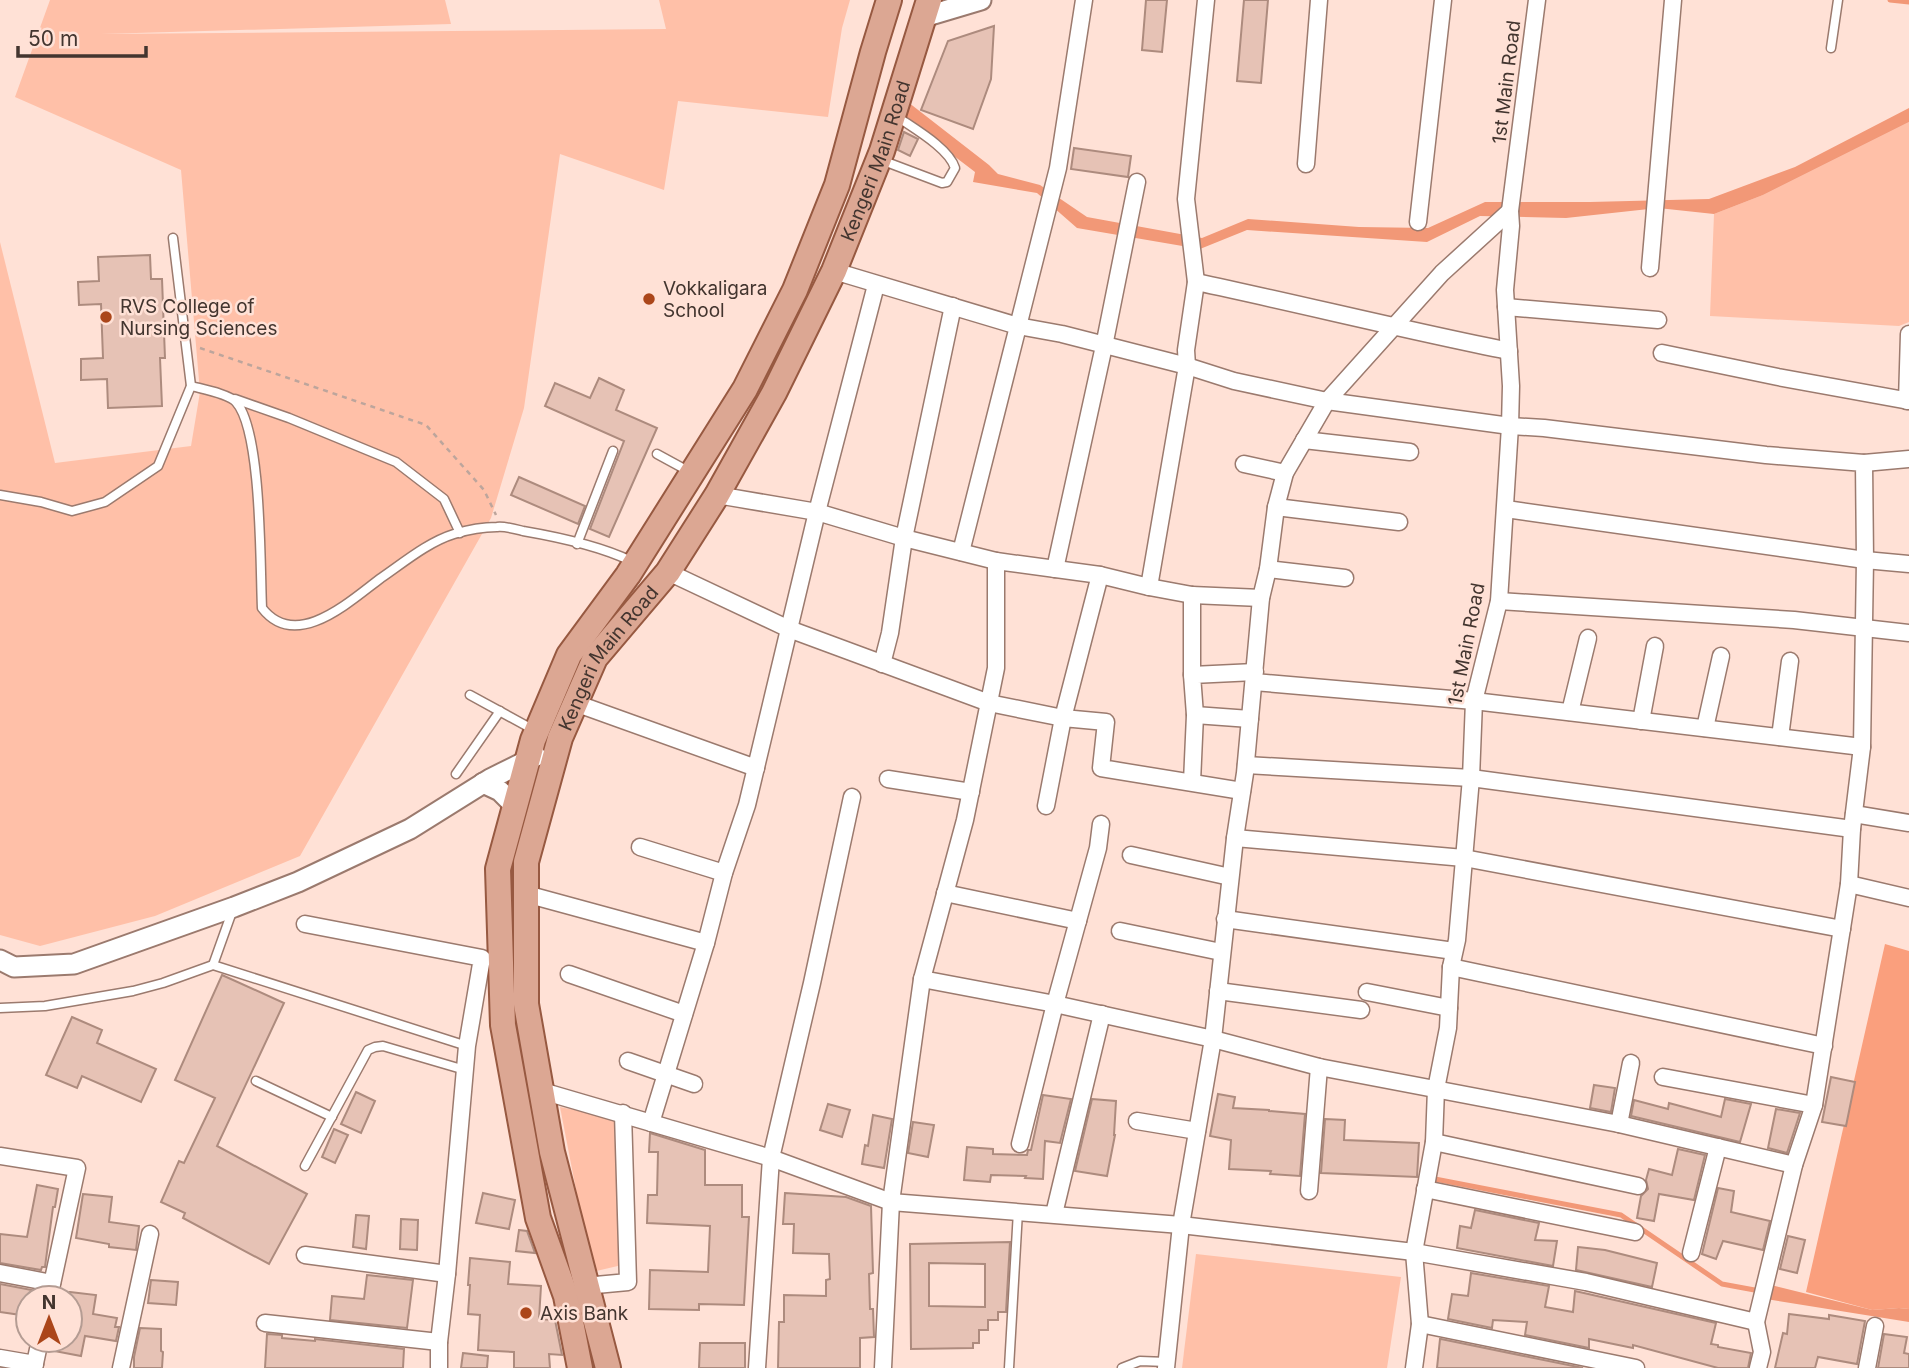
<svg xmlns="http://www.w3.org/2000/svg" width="1909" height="1368" viewBox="0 0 1909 1368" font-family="Inter,sans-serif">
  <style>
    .green { fill: #ffc0a8 }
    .forest { fill: #fa9f7d }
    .water { fill: #f29877 }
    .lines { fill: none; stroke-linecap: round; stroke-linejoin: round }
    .stream { stroke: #f29877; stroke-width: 5 }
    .building { fill: #e6c2b5; stroke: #ad8b7e; stroke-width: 2; fill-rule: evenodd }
    .service-casing { stroke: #9b7a6e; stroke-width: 11 }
    .minor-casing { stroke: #9b7a6e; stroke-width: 19 }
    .tertiary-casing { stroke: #9b7a6e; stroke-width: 23 }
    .primary-casing { stroke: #975941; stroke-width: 28 }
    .path { stroke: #bda59c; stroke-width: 2.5; stroke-dasharray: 5 5; stroke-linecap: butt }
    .service { stroke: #fff; stroke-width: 8 }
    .minor { stroke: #fff; stroke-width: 16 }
    .tertiary { stroke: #fff; stroke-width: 19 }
    .primary { stroke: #dca793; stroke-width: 24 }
    .poi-dot { fill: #ab461a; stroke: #ffe1d6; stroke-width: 2.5 }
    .labels { text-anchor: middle; stroke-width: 5; stroke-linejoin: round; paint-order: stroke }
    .street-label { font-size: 19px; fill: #43352f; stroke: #ffe1d6 }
    .poi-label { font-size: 19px; fill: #43352f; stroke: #ffe1d6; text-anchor: start }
  </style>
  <rect width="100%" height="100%" fill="#ffe1d6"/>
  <g class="green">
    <polygon points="50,0 445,0 451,24 101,34 666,29 659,0 850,0 842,28 828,117 678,101 664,190 560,154 524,408 491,518 300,856 155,916 40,946 0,935 0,242 55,463 191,446 200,392 181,170 15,97"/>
    <polygon points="1909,122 1909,322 1899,326 1710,316 1714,214 1763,195"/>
    <polygon points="560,1107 614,1118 622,1265 592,1272"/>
    <polygon points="1196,1254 1401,1277 1387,1368 1182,1368"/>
  </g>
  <polygon class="forest" points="1885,944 1909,951 1909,1309 1899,1308 1872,1310 1806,1292"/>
  <g class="water">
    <polygon points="904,99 989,165 998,174 1040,185 1087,217 1202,238 1248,219 1359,227 1428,228 1485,202 1590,202 1709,199 1795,167 1909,108 1909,122 1763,195 1714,214 1658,208 1566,218 1480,216 1427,242 1247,230 1200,249 1077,228 1037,193 973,182 975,172 899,114"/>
    <polygon points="1771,1285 1872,1310 1899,1308 1909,1309 1909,1322 1766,1299"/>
  </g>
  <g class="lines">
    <g class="stream">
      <polyline points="1890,0 1909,2"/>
      <polyline points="1435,1179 1621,1215 1722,1284 1760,1291"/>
    </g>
  </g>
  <g class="building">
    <polygon points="1146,0 1167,0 1162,52 1142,50"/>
    <polygon points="1244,0 1268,0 1261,83 1237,81"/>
    <polygon points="994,26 991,79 973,129 921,110 948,41"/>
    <polygon points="904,132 918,139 910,156 898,150"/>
    <polygon points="1074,148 1131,156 1128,177 1071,169"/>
    <polygon points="150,255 151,279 162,279 165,358 160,358 162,406 108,408 107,379 81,380 81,359 103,358 101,304 79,305 78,282 99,281 98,257"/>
    <polygon points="599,378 624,390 616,410 657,428 609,537 590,529 624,441 545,406 555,383 590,398"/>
    <polygon points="519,477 585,506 578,524 511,495"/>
    <polygon points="222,975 284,1003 217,1146 307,1194 269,1264 183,1218 185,1213 161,1202 179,1161 184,1163 215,1098 175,1080"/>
    <polygon points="72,1017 102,1030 97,1043 156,1069 141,1102 82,1076 77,1088 46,1075"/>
    <polygon points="1831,1077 1855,1082 1846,1126 1822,1122"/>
    <polygon points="1594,1085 1615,1088 1611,1112 1590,1108"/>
    <polygon points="356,1092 375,1101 361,1133 341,1124"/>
    <polygon points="1218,1094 1235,1097 1233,1108 1269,1110 1269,1111 1305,1114 1300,1176 1270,1174 1271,1171 1229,1169 1231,1140 1210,1136"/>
    <polygon points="1043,1095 1071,1099 1060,1143 1045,1141 1043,1179 1025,1178 1026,1176 991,1175 990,1182 964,1180 967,1147 993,1149 993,1154 1027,1155 1028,1150 1031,1150"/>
    <polygon points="1092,1099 1116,1101 1114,1135 1115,1135 1107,1176 1075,1171"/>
    <polygon points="1725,1099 1751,1104 1740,1142 1631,1116 1634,1100 1668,1109 1669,1103 1721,1117"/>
    <polygon points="828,1104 850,1110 842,1137 820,1130"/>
    <polygon points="1776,1109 1800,1113 1787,1153 1768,1148"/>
    <polygon points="873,1115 892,1119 884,1168 862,1164 865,1145 868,1146"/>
    <polygon points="1325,1119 1345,1120 1344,1140 1419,1143 1417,1177 1321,1173"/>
    <polygon points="913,1122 934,1125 928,1157 908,1153"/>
    <polygon points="334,1129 348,1135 335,1163 322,1157"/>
    <polygon points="650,1133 705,1150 705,1185 742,1185 742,1217 749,1217 744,1305 699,1304 699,1310 649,1309 650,1270 708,1272 710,1226 647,1223 648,1195 657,1195 658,1152 649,1152"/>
    <polygon points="1678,1149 1705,1155 1694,1200 1659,1194 1654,1221 1637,1218 1641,1196 1648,1189 1646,1180 1649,1169 1672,1175"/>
    <polygon points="37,1185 58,1189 55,1207 53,1207 45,1267 42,1267 41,1270 0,1263 0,1234 27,1237"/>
    <polygon points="1718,1188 1734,1191 1731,1212 1770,1221 1763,1250 1723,1241 1716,1259 1702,1254"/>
    <polygon points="483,1193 515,1200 509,1229 476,1223"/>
    <polygon points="785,1193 846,1197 871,1206 873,1273 869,1274 870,1309 873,1309 874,1337 860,1338 860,1368 778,1368 779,1322 784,1322 784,1295 826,1296 826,1280 830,1279 829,1254 793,1253 794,1224 783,1224"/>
    <polygon points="83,1194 112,1197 109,1222 139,1226 136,1250 109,1247 109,1244 76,1238"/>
    <polygon points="1475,1210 1539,1223 1535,1240 1557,1241 1553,1266 1457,1248 1460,1226 1471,1228"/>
    <polygon points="356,1215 369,1216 366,1249 353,1247"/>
    <polygon points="401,1219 418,1220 417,1250 400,1249"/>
    <polygon points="519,1230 527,1231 535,1253 516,1251"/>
    <polygon points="1788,1236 1805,1240 1797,1273 1780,1269"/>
    <path d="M1010,1242l-4,70h-8v8h-10v10h-9v13h-6v5l-62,1 -1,-105zM929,1263l56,1v43l-56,-1z"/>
    <polygon points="1578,1247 1605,1250 1657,1263 1652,1287 1576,1270"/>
    <polygon points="470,1258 510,1262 508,1284 541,1286 539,1319 555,1320 562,1355 549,1354 550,1368 514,1368 514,1352 478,1350 480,1315 468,1314 470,1285 468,1285"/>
    <polygon points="1471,1273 1549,1286 1545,1307 1573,1312 1575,1291 1716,1323 1711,1344 1718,1345 1718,1347 1751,1353 1748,1368 1718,1368 1633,1345 1633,1348 1589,1339 1589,1348 1525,1335 1527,1322 1493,1320 1492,1328 1448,1319 1452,1294 1468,1296"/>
    <polygon points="367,1275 413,1280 407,1328 330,1320 332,1296 364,1299"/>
    <polygon points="151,1280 178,1282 176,1305 148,1303"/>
    <polygon points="0,1284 37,1291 36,1298 28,1298 28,1316 0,1312"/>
    <polygon points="70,1292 96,1295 93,1314 117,1318 115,1327 119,1327 116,1341 85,1336 81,1356 49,1350 50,1340 70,1340"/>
    <polygon points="1789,1314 1829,1319 1829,1315 1865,1321 1857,1364 1818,1357 1815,1368 1775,1368 1783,1333 1787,1334"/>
    <polygon points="140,1328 161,1329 161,1351 163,1352 162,1368 134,1368 134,1357"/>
    <polygon points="267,1334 282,1335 282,1338 315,1341 315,1339 404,1349 403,1368 265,1368"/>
    <polygon points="1884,1334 1907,1337 1904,1353 1909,1354 1909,1368 1878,1368"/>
    <polygon points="1440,1339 1441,1339 1583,1368 1437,1368"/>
    <polygon points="700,1343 745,1343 745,1368 699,1368"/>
    <polygon points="463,1353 488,1356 487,1368 461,1368"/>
  </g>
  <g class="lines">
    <g class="service-casing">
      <g id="service">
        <polyline points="1831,48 1838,0"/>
        <path d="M881,160l61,23 5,-1 8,-14c-6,-20 -42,-40 -59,-52"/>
        <path d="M191,386c11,3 38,8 45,16 26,29 24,163 26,206 34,44 88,-7 119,-30 22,-15 47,-36 73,-44 13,-4 29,-7 43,-7 8,-1 18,2 26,4 35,6 77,15 108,30"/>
        <polyline points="235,399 289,418 396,462 444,499 460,533"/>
        <polyline points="657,454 690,472"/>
        <polyline points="0,495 41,502 72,511 105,502 158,466 191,386 173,238"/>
        <polyline points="577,544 613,451"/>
        <polyline points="470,695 534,730"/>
        <polyline points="456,774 500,711"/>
        <polyline points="213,965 233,909"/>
        <polyline points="0,1008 45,1006 133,991 163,983 213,965 467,1046"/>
        <polyline points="256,1081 332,1117"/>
        <polyline points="305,1166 368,1050 375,1047 383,1046 465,1070"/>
        <polyline points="1009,1368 1018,1211"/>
        <polyline points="1122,1368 1140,1361 1167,1362"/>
      </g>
    </g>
    <g class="minor-casing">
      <g id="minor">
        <polyline points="1306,164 1319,0"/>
        <polyline points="1418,222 1443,0"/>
        <polyline points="1650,268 1673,0"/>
        <polyline points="834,271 1018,326 1062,334 1187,366 1234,381 1327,401 1510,426 1544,428 1766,455 1864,463 1865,560 1862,747 1852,829 1849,884"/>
        <path d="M1196,282c104,22 208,48 313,69"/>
        <polyline points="1506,307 1658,320"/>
        <polyline points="1662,353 1778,377 1909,401"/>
        <polyline points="1907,401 1909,334"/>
        <polyline points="1304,440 1410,452"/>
        <polyline points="1864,463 1909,459"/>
        <polyline points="1244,464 1285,473"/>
        <polyline points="717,495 817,512 904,538 996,561"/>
        <polyline points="1276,507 1399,522"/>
        <polyline points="1506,509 1865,560 1909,564"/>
        <polyline points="961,552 1058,168 1084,0"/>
        <polyline points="1055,569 1104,346 1137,182"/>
        <polyline points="1268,569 1345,578"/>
        <polyline points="668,572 789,629 989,703 1063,718 1100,575"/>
        <polyline points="1149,587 1187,366 1186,350 1196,282 1186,199 1206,0"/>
        <polyline points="1192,595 1192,675"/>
        <polyline points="1499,601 1794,620 1909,633"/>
        <polyline points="882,664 890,633 904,538 953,306"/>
        <polyline points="1254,682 1474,701 1862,747"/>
        <polyline points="575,703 756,768"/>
        <polyline points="1570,712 1588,638"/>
        <polyline points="1195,715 1250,719"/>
        <polyline points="1641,721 1655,646"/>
        <polyline points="1705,728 1721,656"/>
        <polyline points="1780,737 1790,661"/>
        <polyline points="1246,765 1471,778 1852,829"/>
        <polyline points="888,779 971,792"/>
        <polyline points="1192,782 1195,715 1192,675 1255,672"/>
        <polyline points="1046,806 1063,718 1106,722 1101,768 1242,791"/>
        <polyline points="1854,814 1909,823"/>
        <polyline points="1235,838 1464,858 1842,929"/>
        <polyline points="640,847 724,873"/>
        <polyline points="1131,855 1230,877"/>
        <polyline points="945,893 1078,921"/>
        <polyline points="526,894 706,943"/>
        <polyline points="1225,919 1454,951"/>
        <polyline points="305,924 482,958 467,1046 447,1274 439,1342 439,1368"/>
        <polyline points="1120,931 1221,952"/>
        <polyline points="1451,967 1824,1046"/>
        <polyline points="569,974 684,1014"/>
        <polyline points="922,979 1055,1004 1213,1039 1319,1067 1619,1124 1794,1165"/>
        <polyline points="1218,991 1361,1010"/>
        <polyline points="1367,992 1449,1008"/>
        <polyline points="628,1061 694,1084"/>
        <polyline points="1663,1077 1814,1105"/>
        <polyline points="542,1091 771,1158 891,1202 1181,1225 1414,1252 1586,1282 1756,1322"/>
        <polyline points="1137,1121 1197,1131"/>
        <polyline points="651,1123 706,943 724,873 747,805 817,512 876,285"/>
        <polyline points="1619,1124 1631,1063"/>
        <polyline points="1434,1142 1638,1186"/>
        <polyline points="1020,1144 1055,1004 1098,848 1101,824"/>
        <polyline points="0,1156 77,1168 49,1298"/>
        <polyline points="1425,1189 1635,1232"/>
        <polyline points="1309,1191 1319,1067"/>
        <polyline points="1054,1214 1102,1014"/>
        <polyline points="1691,1253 1718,1147"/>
        <polyline points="305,1255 447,1274"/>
        <polyline points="0,1273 52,1283"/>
        <polyline points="585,1286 628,1282 623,1113"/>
        <polyline points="265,1323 439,1342"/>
        <polyline points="1420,1324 1636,1368"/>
        <polyline points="0,1358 35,1364"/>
        <polyline points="34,1368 40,1340"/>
        <polyline points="121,1368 150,1234"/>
        <polyline points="757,1368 771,1158 812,983 852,797"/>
        <polyline points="883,1368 891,1202 922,979 965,820 996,668 996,561 1100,575 1149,587 1192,595 1261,598"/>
        <polyline points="1166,1368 1181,1225 1213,1039 1235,838 1245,773 1261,598 1268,569 1276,507 1285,473 1327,401 1442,273 1510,211"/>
        <polyline points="1414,1368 1420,1324 1414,1252 1434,1142 1436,1089 1448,1028 1451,967 1457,940 1471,778 1474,701 1499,601 1510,426 1511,386 1505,290 1511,226 1510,211 1537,0"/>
        <polyline points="1758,1368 1762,1352 1756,1322 1794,1165 1814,1105 1849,884 1909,898"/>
        <polyline points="1867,1368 1875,1326"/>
      </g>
    </g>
    <g class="tertiary-casing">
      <g id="tertiary">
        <polyline points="924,17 981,0"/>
        <polyline points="483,783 500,791 515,806"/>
        <polyline points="0,960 14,967 74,964 234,907 298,882 410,829 490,779 536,756"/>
      </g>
    </g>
    <g class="primary-casing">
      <g id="primary">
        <polyline points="580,1368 566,1296 538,1218 503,1025 498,869 533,740 569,655 628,575 745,389 795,290 837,185 873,52 889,0"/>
        <path id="s1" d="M608,1368l-56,-216 -26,-148v-142l34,-124 35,-80 73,-86 49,-77 57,-102 60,-122 48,-120 47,-151"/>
      </g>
    </g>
    <polyline class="path" points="200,348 426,425 484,490 496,515"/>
    <use href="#service" class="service"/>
    <use href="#minor" class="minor"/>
    <use href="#tertiary" class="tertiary"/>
    <use href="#primary" class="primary"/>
  </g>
  <g class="poi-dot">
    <circle cx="649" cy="299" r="7"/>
    <circle cx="106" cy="317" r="7"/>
    <circle cx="526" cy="1313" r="7"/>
  </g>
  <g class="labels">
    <g class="street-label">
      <text transform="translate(1506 82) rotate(-83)" y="7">1st Main Road</text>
      <text dy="7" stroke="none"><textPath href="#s1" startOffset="1306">Kengeri Main Road</textPath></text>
      <text transform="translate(1466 644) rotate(-79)" y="7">1st Main Road</text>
      <text dy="7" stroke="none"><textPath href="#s1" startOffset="738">Kengeri Main Road</textPath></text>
    </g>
    <g class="poi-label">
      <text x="663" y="295">Vokkaligara<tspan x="663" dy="22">School</tspan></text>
      <text x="120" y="313">RVS College of<tspan x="120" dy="22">Nursing Sciences</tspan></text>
      <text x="540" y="1320">Axis Bank</text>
    </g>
  </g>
  <g transform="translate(49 1319)"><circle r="33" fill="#ffe1d6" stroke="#b49c93" stroke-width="2"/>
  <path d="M0-5L12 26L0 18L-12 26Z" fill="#ab461a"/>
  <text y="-10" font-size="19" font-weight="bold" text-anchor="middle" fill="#43352f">N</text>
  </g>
  <path d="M18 46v10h128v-10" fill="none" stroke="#43352f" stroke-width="3.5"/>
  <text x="28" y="46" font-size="21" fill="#43352f" stroke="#ffe1d6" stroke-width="5" paint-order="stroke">50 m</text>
</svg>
